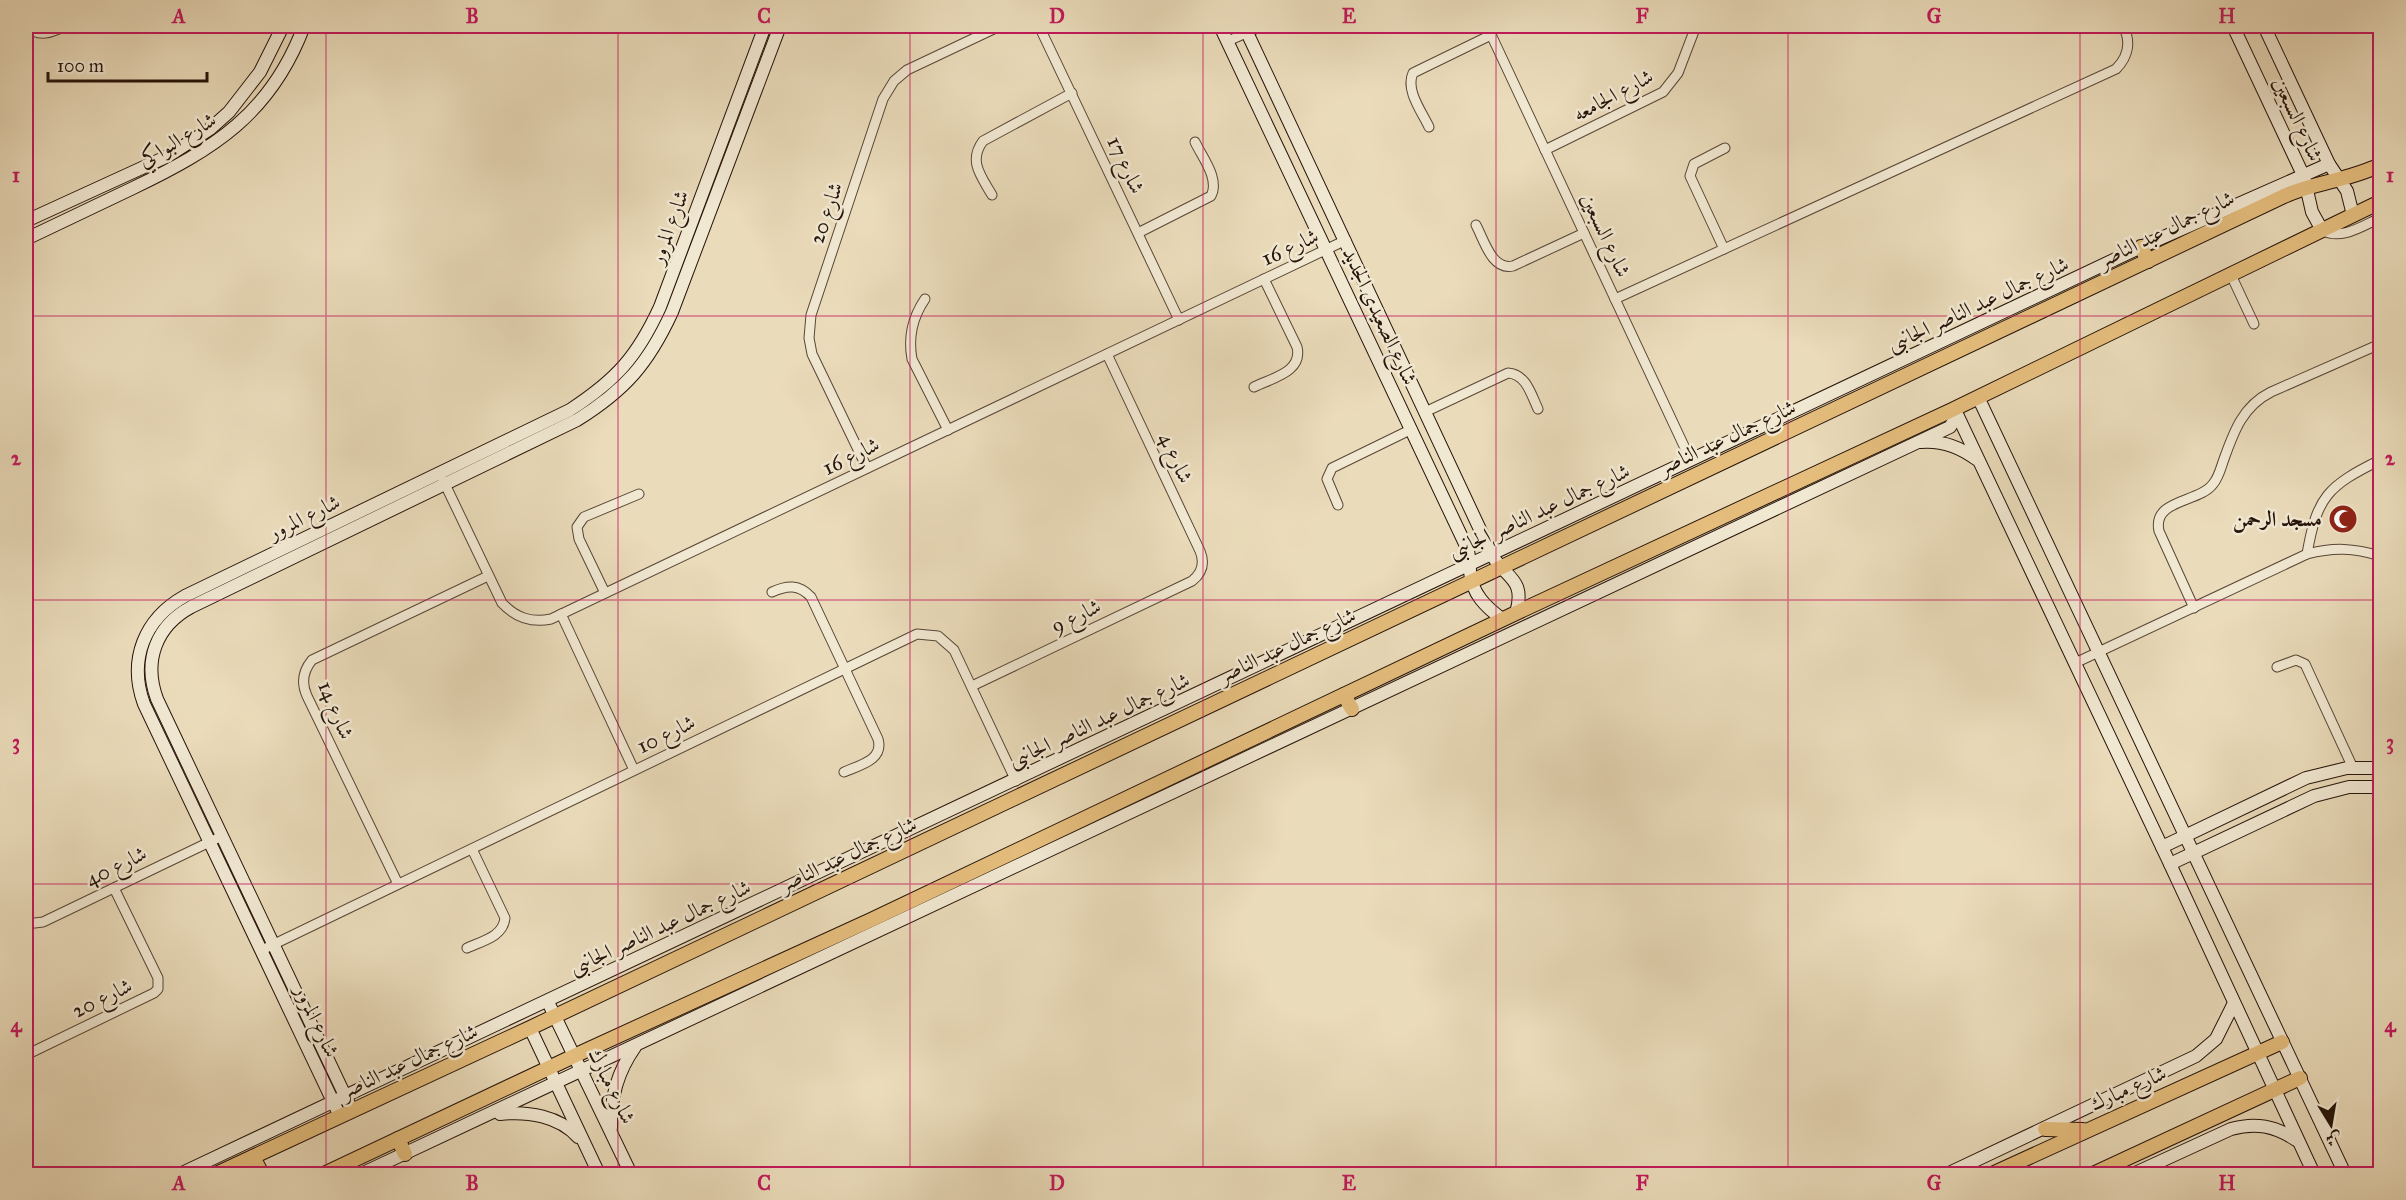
<svg xmlns="http://www.w3.org/2000/svg" width="2406" height="1200" viewBox="0 0 2406 1200" font-family="'IM FELL Great Primer',Amiri,serif">
  <style>
    .lines { fill: none; stroke-linecap: round; stroke-linejoin: round }
    .street-casing { stroke: #574636; stroke-width: 11 }
    .secondary-casing { stroke: #26140a; stroke-width: 14 }
    .primary-casing { stroke: #26140a; stroke-width: 16 }
    .street { stroke: #f1e8d2; stroke-width: 9 }
    .secondary { stroke: #f1e8d2; stroke-width: 12 }
    .primary { stroke: #e5be7d; stroke-width: 14 }
    .grid { fill: none; stroke: #c2185b; stroke-width: 1.5; stroke-opacity: 0.55 }
    .labels { text-anchor: middle; stroke-width: 5; stroke-linejoin: round; paint-order: stroke }
    .street-label { font-size: 21px; fill: #26140a; stroke: #f1e8d2 }
    .poi-label { font-size: 21px; font-weight: bold; fill: #26140a; stroke: #f1e8d2; text-anchor: end }
    .neatline { fill: none; stroke: #c2185b; stroke-width: 2 }
    .grid-label { font-size: 20px; text-anchor: middle; font-weight: bold; fill: #c2185b }
  </style>
  <rect width="100%" height="100%" fill="#eadbba"/>
  <filter id="stains"><feTurbulence type="fractalNoise" baseFrequency=".00333" numOctaves="4"/><feColorMatrix values="0 0 0 0 .2 0 0 0 0 .09 0 0 0 0 .02 0 0 0 .5 -.17"/></filter>
  <radialGradient id="worn" r=".72"><stop offset=".6" stop-color="#630" stop-opacity="0"/><stop offset="1" stop-color="#630" stop-opacity=".3"/></radialGradient>
  <g class="lines">
    <g class="street-casing">
      <g id="street">
        <path d="M26,26c13,12 25,7 39,0"/>
        <polyline points="1039,26 1179,320"/>
        <polyline points="1487,26 1691,461"/>
        <polyline points="1228,41 1262,26"/>
        <path d="M1429,127c-7,-15 -24,-37 -16,-54l78,-38"/>
        <polyline points="1545,150 1663,92 1678,73 1696,26"/>
        <path d="M992,195c-11,-19 -24,-34 -9,-54l89,-48"/>
        <path d="M1476,225c8,15 16,46 37,41l71,-33"/>
        <path d="M2322,230c19,11 40,-4 58,-12"/>
        <path d="M1138,233l73,-37c9,-17 -9,-39 -16,-54"/>
        <polyline points="1724,249 1690,176 1694,164 1725,148"/>
        <polyline points="2231,275 2254,324"/>
        <path d="M925,299c-13,19 -17,38 -13,60l36,71"/>
        <path d="M1615,299l501,-230c13,-13 15,-28 7,-43"/>
        <path d="M1254,387c18,-9 49,-15 43,-40l-33,-68"/>
        <path d="M1425,412l83,-39c18,1 23,21 30,36"/>
        <polyline points="867,468 812,354 809,338 811,315 883,99 894,81 907,70 1000,26"/>
        <path d="M443,480l59,123c14,15 29,20 49,16l795,-379"/>
        <polyline points="1338,505 1327,479 1332,468 1412,429"/>
        <path d="M2307,554c10,-58 21,-68 73,-94"/>
        <path d="M772,592c15,-7 27,-8 39,5l67,142c6,21 -18,26 -34,33"/>
        <polyline points="605,593 579,539 577,527 584,517 639,494"/>
        <path d="M2194,608l-35,-77c-7,-32 40,-28 54,-47 6,-7 8,-17 11,-25 10,-28 19,-53 47,-67l109,-48"/>
        <polyline points="561,614 634,770"/>
        <path d="M2075,663l232,-109c27,-7 47,-6 73,2"/>
        <polyline points="2277,667 2296,660 2305,664 2353,768"/>
        <path d="M972,686l220,-105c10,-8 13,-18 8,-30l-93,-197"/>
        <path d="M398,884l-91,-188c-6,-13 -4,-25 5,-36l176,-84"/>
        <polyline points="26,924 43,922 222,836"/>
        <path d="M467,948c15,-7 36,-11 38,-30l-33,-69"/>
        <polyline points="262,950 917,634 938,636 954,650 1016,781"/>
        <polyline points="26,1055 154,993 158,989 158,978 114,888"/>
      </g>
    </g>
    <g class="secondary-casing">
      <g id="secondary">
        <path d="M1220,26l247,522c3,8 3,16 3,24 2,22 16,35 32,47"/>
        <path d="M1244,26l248,529c14,24 34,23 24,58"/>
        <polyline points="2233,26 2304,177 2312,212 2322,230"/>
        <polyline points="2264,26 2329,164 2347,191 2353,215"/>
        <polyline points="26,221 168,156 210,129 229,112 260,72 283,26"/>
        <path d="M26,239c36,-17 72,-34 107,-51 81,-39 138,-74 171,-162"/>
        <polyline points="1978,397 2345,1174"/>
        <polyline points="1955,410 2170,864 2314,1174"/>
        <path d="M1920,442c21,-2 40,5 56,17"/>
        <polyline points="2162,847 2306,778 2347,768 2380,768"/>
        <polyline points="2170,864 2314,796 2349,787 2380,787"/>
        <polyline points="548,1002 631,1174"/>
        <polyline points="530,1028 599,1174"/>
        <path d="M349,1104l-192,-405c-14,-38 -1,-73 34,-92l386,-187c48,-30 71,-56 95,-108l108,-286"/>
        <path d="M337,1110l-193,-406c-16,-44 0,-85 41,-108l385,-186c46,-30 67,-53 90,-103l105,-281"/>
        <path d="M500,1114c28,-3 59,2 78,23"/>
        <path d="M611,1128c-1,-30 7,-57 24,-81"/>
        <polyline points="180,1174 2141,247 2329,164"/>
        <polyline points="361,1174 1950,427 1955,419 1952,410"/>
        <polyline points="1947,1174 2196,1056 2216,1039 2234,1003"/>
        <path d="M2133,1174l98,-45c25,-7 44,-3 65,11"/>
      </g>
    </g>
    <g class="primary-casing">
      <g id="primary">
        <polyline points="2141,247 2148,261"/>
        <polyline points="1344,695 1352,709"/>
        <polyline points="2045,1129 2083,1130"/>
        <polyline points="398,1139 405,1154"/>
        <polyline points="253,1157 262,1174"/>
        <path d="M216,1174l314,-146 1754,-832c32,-14 66,-16 96,-31"/>
        <polyline points="324,1174 574,1056 871,920 1516,613 1952,410 2380,202"/>
        <polyline points="1992,1174 2282,1042"/>
        <polyline points="2093,1174 2300,1078"/>
      </g>
    </g>
    <use href="#street" class="street"/>
    <use href="#secondary" class="secondary"/>
    <use href="#primary" class="primary"/>
  </g>
  <path class="grid" d="M326,26v1148M618,26v1148M910,26v1148M1203,26v1148M1496,26v1148M1788,26v1148M2080,26v1148M26,316h2354M26,600h2354M26,884h2354"/>
  <defs>
    <g id="mosque-disc" transform="scale(1.5)"><circle r="9.5" fill="#8f2418" stroke="#f1e8d2"/><path d="M3.5-4.9A6 6 0 1 0 3.5 4.9A5 5 0 1 1 3.5-4.9Z" fill="#fff"/></g>
  </defs>
  <g fill-rule="evenodd">
    <use href="#mosque-disc" x="2343" y="519"/>
  </g>
  <g class="labels">
    <g class="street-label">
      <text transform="translate(1613 95) rotate(-28)" y="7">شارع الجامعه</text>
      <text transform="translate(2298 119) rotate(65)" y="7">شارع السبعين</text>
      <text transform="translate(177 140) rotate(-31)" y="7">شارع البواكي</text>
      <text transform="translate(1126 165) rotate(65)" y="7">شارع 17</text>
      <text transform="translate(826 213) rotate(-71)" y="7">شارع 20</text>
      <text transform="translate(669 227) rotate(-70)" y="7">شارع المرور</text>
      <text transform="translate(2166 229) rotate(-26)" y="7">شارع جمال عبد الناصر</text>
      <text transform="translate(1606 235) rotate(65)" y="7">شارع السبعين</text>
      <text transform="translate(1290 247) rotate(-25)" y="7">شارع 16</text>
      <text transform="translate(1978 304) rotate(-25)" y="7">شارع جمال عبد الناصر الجانبى</text>
      <text transform="translate(1380 316) rotate(65)" y="7">شارع الصعيدى الجديد</text>
      <text transform="translate(1727 437) rotate(-25)" y="7">شارع جمال عبد الناصر</text>
      <text transform="translate(851 456) rotate(-26)" y="7">شارع 16</text>
      <text transform="translate(1176 458) rotate(65)" y="7">شارع 4</text>
      <text transform="translate(1539 511) rotate(-25)" y="7">شارع جمال عبد الناصر الجانبى</text>
      <text transform="translate(304 517) rotate(-26)" y="7">شارع المرور</text>
      <text transform="translate(1076 616) rotate(-26)" y="7">شارع 9</text>
      <text transform="translate(1287 645) rotate(-25)" y="7">شارع جمال عبد الناصر</text>
      <text transform="translate(336 710) rotate(67)" y="7">شارع 14</text>
      <text transform="translate(1099 720) rotate(-25)" y="7">شارع جمال عبد الناصر الجانبى</text>
      <text transform="translate(666 734) rotate(-26)" y="7">شارع 10</text>
      <text transform="translate(848 854) rotate(-25)" y="7">شارع جمال عبد الناصر</text>
      <text transform="translate(116 866) rotate(-26)" y="7">شارع 40</text>
      <text transform="translate(660 927) rotate(-25)" y="7">شارع جمال عبد الناصر الجانبى</text>
      <text transform="translate(102 998) rotate(-26)" y="7">شارع 20</text>
      <text transform="translate(317 1021) rotate(65)" y="7">شارع المرور</text>
      <text transform="translate(409 1061) rotate(-25)" y="7">شارع جمال عبد الناصر</text>
      <text transform="translate(612 1086) rotate(64)" y="7">شارع مبارك</text>
      <text transform="translate(2128 1088) rotate(-24)" y="7">شارع مبارك</text>
    </g>
    <g class="poi-label">
      <text x="2322" y="526">مسجد الرحمن</text>
    </g>
  </g>
  <rect width="2406" height="1200" fill="none" stroke="#eadbba" stroke-width="66"/>
  <g transform="translate(2331 1125) rotate(169)" stroke="#f1e8d2" stroke-width="4.5" paint-order="stroke">
  <path d="M0-4.5L10 22L0 15L-10 22Z" fill="#26140a"/>
  <text y="-9" font-size="16" font-weight="bold" text-anchor="middle" fill="#26140a">ش</text>
  </g>
  <path d="M48 72v9h159v-9" fill="none" stroke="#26140a" stroke-width="3"/>
  <text x="57" y="72" font-size="18" fill="#26140a" stroke="#f1e8d2" stroke-width="4.5" paint-order="stroke">100 m</text>
  <rect x="33" y="33" width="2340" height="1134" class="neatline"/>
  <g class="grid-label">
    <text x="179" y="23">A</text>
    <text x="472" y="23">B</text>
    <text x="764" y="23">C</text>
    <text x="1057" y="23">D</text>
    <text x="1349" y="23">E</text>
    <text x="1642" y="23">F</text>
    <text x="1934" y="23">G</text>
    <text x="2227" y="23">H</text>
    <text x="16" y="182">1</text>
    <text x="2390" y="182">1</text>
    <text x="16" y="465">2</text>
    <text x="2390" y="465">2</text>
    <text x="16" y="749">3</text>
    <text x="2390" y="749">3</text>
    <text x="16" y="1032">4</text>
    <text x="2390" y="1032">4</text>
    <text x="179" y="1190">A</text>
    <text x="472" y="1190">B</text>
    <text x="764" y="1190">C</text>
    <text x="1057" y="1190">D</text>
    <text x="1349" y="1190">E</text>
    <text x="1642" y="1190">F</text>
    <text x="1934" y="1190">G</text>
    <text x="2227" y="1190">H</text>
  </g>
  <rect width="100%" height="100%" filter="url(#stains)"/>
  <rect width="100%" height="100%" fill="url(#worn)"/>
</svg>
